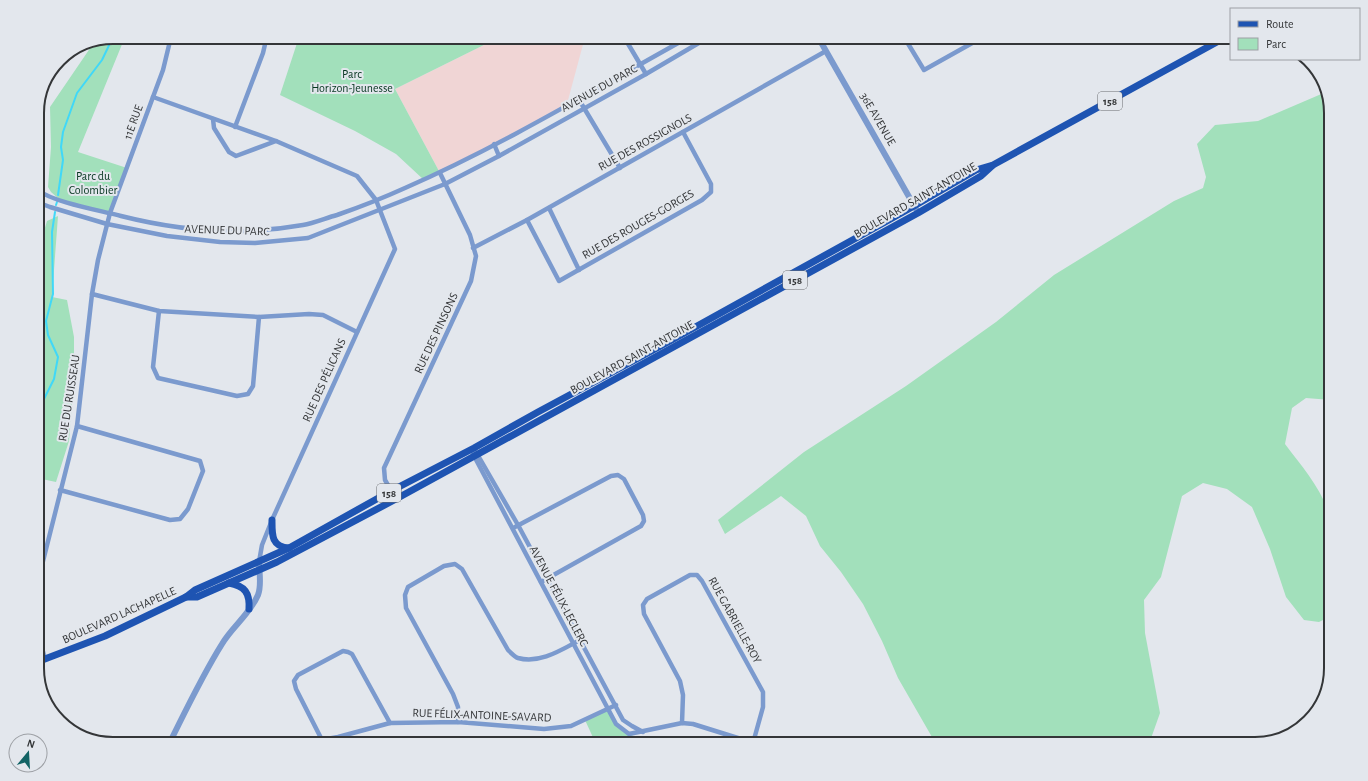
<svg xmlns="http://www.w3.org/2000/svg" width="1368" height="781" viewBox="0 0 1368 781" font-family="'Alegreya Sans',sans-serif">
  <style>
    .education { fill: #f0d5d5 }
    .green { fill: #a2e0bb }
    .lines { fill: none; stroke-linecap: round; stroke-linejoin: round }
    .stream { stroke: #40d8f8; stroke-width: 2 }
    .minor { stroke: #7b9ace; stroke-width: 4.5 }
    .tertiary { stroke: #7b9ace; stroke-width: 6 }
    .primary { stroke: #1e54b2; stroke-width: 7 }
    .labels { text-anchor: middle; stroke-width: 4; stroke-linejoin: round; paint-order: stroke }
    .shield { fill: #e3e7ed; stroke: #686b6e; stroke-width: 1 }
    .shield-label { font-size: 11px; font-weight: bold; fill: #343638 }
    .park-label { font-size: 12px; fill: #063620; stroke: #e3e7ed }
    .street-label { font-size: 12px; fill: #343638; stroke: #e3e7ed }
    .rim { fill: none; stroke: #343638; stroke-width: 2 }
  </style>
  <rect width="100%" height="100%" fill="#e3e7ed"/>
  <polygon class="education" points="500,37 585,37 567,104 440,173 395,89"/>
  <g class="green">
    <polygon points="113,37 125,37 78,152 127,168 110,213 59,199 51,192 48,187 51,147 50,107 95,41"/>
    <polygon points="299,37 500,37 395,89 440,173 424,180 396,154 355,131 280,95"/>
    <path d="M1326,92l5,17v291l-25,-2 -14,10 -7,36c18,24 38,46 46,76v96l-12,6 -15,-2 -18,-23 -16,-48 -18,-42 -25,-18 -24,-6 -21,13 -21,81 -17,23 1,33 15,80 -11,31h-213l-38,-66 -16,-37 -19,-37 -22,-32 -21,-26 -14,-30 -25,-20 -56,38 -7,-14 86,-68 102,-66 90,-64 58,-47 120,-74 29,-13 3,-11 -9,-33 18,-19 43,-4z"/>
    <polygon points="58,216 52,297 67,300 74,337 74,378 69,441 56,482 37,478 37,327 40,292 41,241 47,221"/>
    <polygon points="608,709 616,724 629,734 638,738 637,744 596,744 585,720"/>
  </g>
  <g class="lines">
    <g class="stream">
      <polyline points="58,195 63,160 61,147 63,132 77,93 102,60 113,37"/>
      <polyline points="56,205 57,202"/>
      <polyline points="37,423 42,403 54,379 58,357 48,335 46,321 53,294 52,232 55,212"/>
    </g>
    <g class="minor">
      <polyline points="624,37 646,74"/>
      <polyline points="904,37 924,70 983,37"/>
      <polyline points="153,97 276,141 357,176 376,200 395,249 272,520 262,545 259,562"/>
      <polyline points="578,98 620,168"/>
      <polyline points="213,119 214,128 229,152 236,156 276,141"/>
      <polyline points="235,127 263,53 266,40 264,37"/>
      <polyline points="494,144 499,156"/>
      <path d="M37,190c19,13 61,20 84,26 59,15 121,20 182,9 11,-2 23,-7 34,-10 23,-8 46,-17 68,-27 98,-43 190,-99 284,-151"/>
      <polyline points="37,202 50,207 107,224 167,236 220,242 255,243 308,238 445,184 499,156 646,74 709,37"/>
      <polyline points="549,208 579,270"/>
      <polyline points="527,220 559,281 702,200 711,192 711,184 683,132"/>
      <polyline points="473,248 527,220 826,51"/>
      <polyline points="92,294 159,311 259,317 309,314 323,315 357,332"/>
      <polyline points="159,311 153,367 158,378 237,396 248,394 253,386 259,317"/>
      <polyline points="476,452 518,525 623,720 632,726 643,732"/>
      <polyline points="473,454 616,724 629,734 682,723 693,724 757,744"/>
      <polyline points="60,490 170,520 180,519 188,509 203,471 200,461 77,426"/>
      <polyline points="396,499 385,480 384,468 471,281 476,256 470,235 440,173"/>
      <polyline points="515,527 611,476 618,475 624,479 643,515 644,521 641,526 541,582"/>
      <polyline points="37,585 77,426 92,294 98,260 110,213 163,70 171,37"/>
      <polyline points="37,629 45,659"/>
      <path d="M458,722v-15l-5,-13 -47,-86 -1,-13 3,-8 36,-21 11,-2 7,5 46,81c3,3 7,7 10,8 22,6 43,-8 62,-18"/>
      <polyline points="682,723 683,695 680,681 644,614 643,605 647,599 690,575 697,575 702,581 763,692 763,707 753,743"/>
      <polyline points="322,740 296,689 294,681 298,675 343,651 348,652 352,654 390,723"/>
      <polyline points="264,742 273,744"/>
      <polyline points="298,744 338,737 390,723 458,722 544,729 571,726 616,705"/>
    </g>
    <g class="tertiary">
      <polyline points="818,37 916,209"/>
      <path d="M169,744c17,-34 33,-68 53,-100 10,-17 28,-30 36,-49 4,-10 1,-23 1,-33"/>
    </g>
    <g class="primary">
      <path d="M272,520c0,14 -1,27 17,28"/>
      <path d="M229,583c16,3 21,10 20,26"/>
      <polyline points="186,597 197,597 277,562 396,499 918,213 981,176 992,166"/>
      <polyline points="37,662 105,636 186,597 195,590 289,548 391,491 474,448 538,412 670,341 914,206 976,170 993,165 1226,37"/>
    </g>
  </g>
  <g class="labels">
    <g class="shield">
      <rect x="1098" y="92" width="24" height="18" rx="3"/>
      <rect x="783" y="271" width="24" height="18" rx="3"/>
      <rect x="377" y="484" width="24" height="18" rx="3"/>
    </g>
    <g class="shield-label">
      <text x="1110" y="105">158</text>
      <text x="795" y="284">158</text>
      <text x="389" y="497">158</text>
    </g>
    <g class="park-label">
      <text x="352" y="78">Parc<tspan x="352" dy="14">Horizon-Jeunesse</tspan></text>
      <text x="93" y="180">Parc du<tspan x="93" dy="14">Colombier</tspan></text>
    </g>
    <g class="street-label">
      <text transform="translate(599 88) rotate(-29)" y="4">AVENUE DU PARC</text>
      <text transform="translate(878 119) rotate(60)" y="4">36E AVENUE</text>
      <text transform="translate(133 122) rotate(-70)" y="4">11E RUE</text>
      <text transform="translate(645 142) rotate(-29)" y="4">RUE DES ROSSIGNOLS</text>
      <text transform="translate(915 200) rotate(-30)" y="4">BOULEVARD SAINT-ANTOINE</text>
      <text transform="translate(638 224) rotate(-30)" y="4">RUE DES ROUGES-GORGES</text>
      <text transform="translate(227 230) rotate(2)" y="4">AVENUE DU PARC</text>
      <text transform="translate(436 333) rotate(-65)" y="4">RUE DES PINSONS</text>
      <text transform="translate(632 357) rotate(-29)" y="4">BOULEVARD SAINT-ANTOINE</text>
      <text transform="translate(324 380) rotate(-66)" y="4">RUE DES PÉLICANS</text>
      <text transform="translate(69 398) rotate(-81)" y="4">RUE DU RUISSEAU</text>
      <text transform="translate(559 596) rotate(62)" y="4">AVENUE FÉLIX-LECLERC</text>
      <text transform="translate(119 615) rotate(-24)" y="4">BOULEVARD LACHAPELLE</text>
      <text transform="translate(735 620) rotate(61)" y="4">RUE GABRIELLE-ROY</text>
      <text transform="translate(482 715) rotate(2)" y="4">RUE FÉLIX-ANTOINE-SAVARD</text>
    </g>
  </g>
  <path d="M0 0H1368V781H0ZM113 44H1255A69 69 0 0 1 1324 113V668A69 69 0 0 1 1255 737H113A69 69 0 0 1 44 668V113A69 69 0 0 1 113 44Z" fill="#e3e7ed" fill-rule="evenodd"/>
  <path class="rim" d="M113 44H1255A69 69 0 0 1 1324 113V668A69 69 0 0 1 1255 737H113A69 69 0 0 1 44 668V113A69 69 0 0 1 113 44Z"/>
  <rect x="1230" y="8" width="130" height="52" fill="#e3e7ed" stroke="#9da0a5"/>
  <rect x="1238" y="21" width="20" height="6" fill="#1e54b2" stroke="#9da0a5"/>
  <text x="1266" y="28" font-size="12" fill="#343638">Route</text>
  <rect x="1238" y="38" width="20" height="12" fill="#a2e0bb" stroke="#9da0a5"/>
  <text x="1266" y="48" font-size="12" fill="#343638">Parc</text>
  <g transform="translate(28 753) rotate(18)"><circle r="19" fill="#e3e7ed" stroke="#9da0a5"/>
  <path d="M0-3L7 15L0 10L-7 15Z" fill="#126365"/>
  <text y="-6" font-size="11" font-weight="bold" text-anchor="middle" fill="#343638">N</text>
  </g>
</svg>
